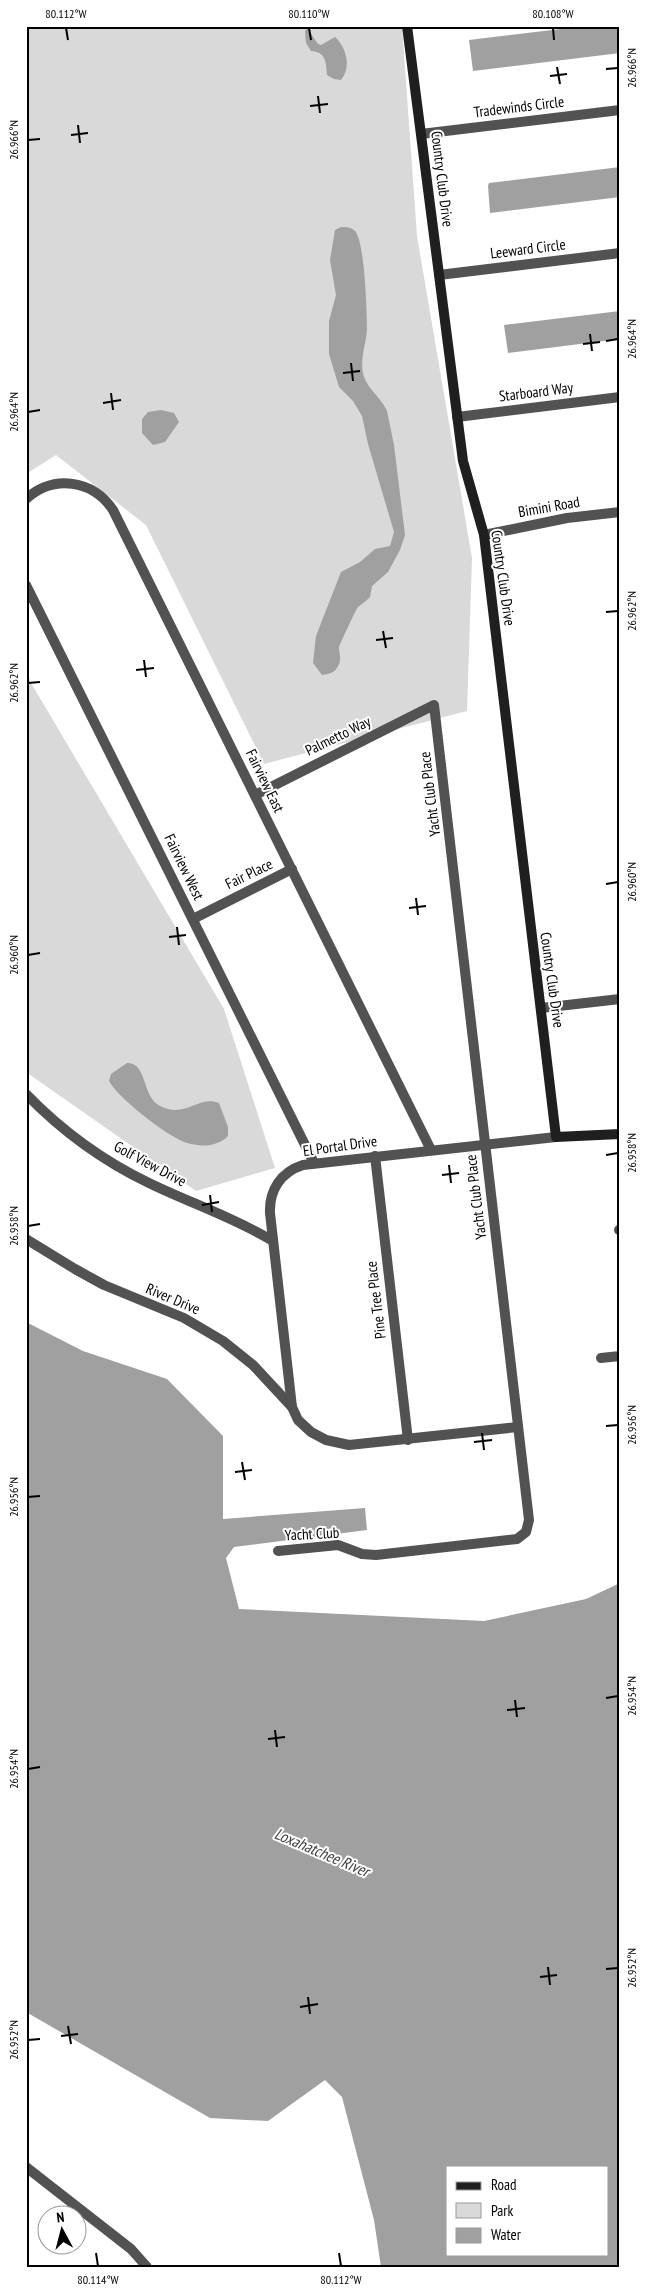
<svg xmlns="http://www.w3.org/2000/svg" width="646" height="2293" viewBox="0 0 646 2293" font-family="'PT Sans Narrow',sans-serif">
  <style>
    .green { fill: #d9d9d9 }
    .water { fill: #a0a0a0; fill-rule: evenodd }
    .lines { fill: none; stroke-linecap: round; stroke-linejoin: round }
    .street { stroke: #525252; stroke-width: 10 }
    .secondary { stroke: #1f1f1f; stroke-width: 10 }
    .ticks { fill: none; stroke: #000; stroke-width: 2 }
    .labels { text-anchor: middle; stroke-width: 4; stroke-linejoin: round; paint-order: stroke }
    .street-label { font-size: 15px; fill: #000; stroke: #fff }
    .water-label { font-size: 16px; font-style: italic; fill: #414141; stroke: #fff }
    .neatline { fill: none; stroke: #000; stroke-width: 2 }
    .ticks-label { font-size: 12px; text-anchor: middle; fill: #000 }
  </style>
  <rect width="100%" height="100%" fill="#fff"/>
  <g class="green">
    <polygon points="26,26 402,26 417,236 472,558 467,711 264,764 146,525 56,455 26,474"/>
    <polygon points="26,668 31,683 224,1009 275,1168 196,1191 26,1072"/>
  </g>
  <g class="water">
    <path d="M309,26h3l-3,5 9,13 3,1 14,-8c11,10 17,30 6,43l-7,-1 -7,-4c-1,-13 -1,-23 -16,-24l-5,-8 -1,-12z"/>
    <polygon points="586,26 620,26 620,53 473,71 469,40"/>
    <polygon points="620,167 620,197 490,213 488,186 489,183"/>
    <path d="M341,227c6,0 10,0 14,4 10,11 12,83 12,99 -1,14 -7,29 -4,43 3,15 18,24 24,38l7,34 11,90 -5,15 -12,22 -16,14 -2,11c-3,4 -9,7 -12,10 -2,2 -18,37 -19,40 0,6 3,13 -1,19 -3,7 -9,8 -16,9l-9,-12 3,-27 25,-64 19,-10 15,-13 15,-3 4,-14 -26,-88 -6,-28 -9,-15 -14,-14 -10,-33v-33l7,-26 -6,-35 5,-30z"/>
    <polygon points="620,311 620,339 508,353 504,325"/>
    <polygon points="161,410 174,413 179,422 165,442 153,445 142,433 142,419 148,412"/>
    <path d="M127,1063c21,0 14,33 33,43 26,13 38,-11 59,-3l9,24v9c-12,12 -29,11 -44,6 -19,-8 -65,-43 -75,-61l2,-7z"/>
    <path d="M26,1322l57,29 84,28 56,57v83l142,-11 2,22 -133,17 -8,11 13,51 245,12 102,-22 34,-16v684h-239l-7,-47 -32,-123 -17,-17 -57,41 -58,-3 -184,-106zM447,2167h160v87h-160z"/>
  </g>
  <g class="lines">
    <g class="street">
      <polyline points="421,134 620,110"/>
      <polyline points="439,275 620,253"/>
      <polyline points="457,417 620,397"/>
      <path d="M26,499c28,-25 67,-19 87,11l318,640"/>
      <polyline points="484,535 567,518 620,512"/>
      <polyline points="26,585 314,1163"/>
      <polyline points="255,795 434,705 529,1520 526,1532 517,1539 376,1555 362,1554 338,1545 278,1551"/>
      <polyline points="193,919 292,869"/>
      <polyline points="541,1008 620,999"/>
      <path d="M26,1094c35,36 77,67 123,89 41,20 84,34 124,58"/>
      <polyline points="375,1156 408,1440"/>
      <polyline points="619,1230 620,1229"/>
      <polyline points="26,1239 75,1269 104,1285 184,1318 223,1341 253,1365 292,1407"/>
      <polyline points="601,1358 620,1356"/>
      <path d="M518,1427l-169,18 -23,-5 -15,-8 -13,-12 -6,-13 -22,-194c-1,-23 11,-41 33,-48l253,-28"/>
      <polyline points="26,2167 131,2249 147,2267"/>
    </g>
    <polyline class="secondary" points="407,26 463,461 484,535 556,1137 620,1134"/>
  </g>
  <path class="ticks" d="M66,28l2,12M309,28l2,12M553,28l1,12M557,67l3,17M606,69l12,-1M550,76l17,-2M318,96l2,17M310,106l18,-2M78,125l2,18M71,135l17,-2M28,140l12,-1M590,334l2,17M606,341l12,-2M583,344l17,-2M351,363l2,18M343,373l17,-2M111,393l2,17M103,403l18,-3M28,412l12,-2M606,612l12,-1M383,631l3,17M376,640l17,-2M144,660l2,17M136,670l18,-2M28,683l12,-1M606,884l12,-2M416,898l2,17M409,908l17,-2M177,927l2,18M169,937l17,-2M28,955l12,-2M606,1155l12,-2M449,1165l2,18M442,1175l17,-2M210,1195l2,17M202,1205l17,-3M28,1226l12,-2M606,1426l12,-1M482,1433l2,17M474,1442l18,-2M242,1462l3,18M235,1472l17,-2M28,1497l12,-1M606,1698l12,-2M515,1700l2,17M507,1710l18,-2M275,1730l2,17M268,1739l17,-2M28,1769l12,-2M548,1967l2,18M606,1969l12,-1M540,1977l17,-2M308,1997l2,17M300,2007l18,-3M68,2026l3,18M61,2036l17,-2M28,2040l12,-1M96,2253l2,13M339,2253l2,13"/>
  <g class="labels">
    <g class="street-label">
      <text transform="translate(519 107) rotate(-7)" y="5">Tradewinds Circle</text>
      <text transform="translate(442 179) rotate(83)" y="5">Country Club Drive</text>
      <text transform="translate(528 249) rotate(-7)" y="5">Leeward Circle</text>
      <text transform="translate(536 392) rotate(-7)" y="5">Starboard Way</text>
      <text transform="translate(549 507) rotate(-10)" y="5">Bimini Road</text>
      <text transform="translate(503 578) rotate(82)" y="5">Country Club Drive</text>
      <text transform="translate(338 736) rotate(-26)" y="5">Palmetto Way</text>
      <text transform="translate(265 781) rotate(64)" y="5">Fairview East</text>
      <text transform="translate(430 794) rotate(-97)" y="5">Yacht Club Place</text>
      <text transform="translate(184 867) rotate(64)" y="5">Fairview West</text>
      <text transform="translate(249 874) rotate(-26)" y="5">Fair Place</text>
      <text transform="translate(552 980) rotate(82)" y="5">Country Club Drive</text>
      <text transform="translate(340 1146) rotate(-8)" y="5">El Portal Drive</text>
      <text transform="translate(150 1164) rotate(28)" y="5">Golf View Drive</text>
      <text transform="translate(476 1197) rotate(-97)" y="5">Yacht Club Place</text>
      <text transform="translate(173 1299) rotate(23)" y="5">River Drive</text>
      <text transform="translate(376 1300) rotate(-97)" y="5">Pine Tree Place</text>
      <text transform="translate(312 1534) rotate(-3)" y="5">Yacht Club</text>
    </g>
    <g class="water-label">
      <text transform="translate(322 1852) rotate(23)" y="6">Loxahatchee River</text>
    </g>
  </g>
  <rect width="646" height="2293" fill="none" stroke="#ffffff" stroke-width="55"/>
  <rect x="446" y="2166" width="162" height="90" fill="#ffffff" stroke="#999999"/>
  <rect x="456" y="2182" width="25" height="8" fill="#1f1f1f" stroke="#999999"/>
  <text x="491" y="2190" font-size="15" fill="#000000">Road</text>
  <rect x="456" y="2203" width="25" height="15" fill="#d9d9d9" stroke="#999999"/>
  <text x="491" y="2216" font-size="15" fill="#000000">Park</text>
  <rect x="456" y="2228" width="25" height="15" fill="#a0a0a0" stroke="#999999"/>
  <text x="491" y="2240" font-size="15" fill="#000000">Water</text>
  <g transform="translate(62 2230) rotate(353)"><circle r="24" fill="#ffffff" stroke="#999999"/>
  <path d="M0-4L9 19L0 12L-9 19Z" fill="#000000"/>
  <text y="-8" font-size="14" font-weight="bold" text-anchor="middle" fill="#000000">N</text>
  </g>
  <rect x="28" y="28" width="590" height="2238" class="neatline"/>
  <g class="ticks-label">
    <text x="66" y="18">80.112°W</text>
    <text x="309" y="18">80.110°W</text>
    <text x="553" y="18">80.108°W</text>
    <text transform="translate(632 68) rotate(-90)" y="4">26.966°N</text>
    <text transform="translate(14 140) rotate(-90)" y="4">26.966°N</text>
    <text transform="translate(632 339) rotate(-90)" y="4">26.964°N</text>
    <text transform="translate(14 412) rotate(-90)" y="4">26.964°N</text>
    <text transform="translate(632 611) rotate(-90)" y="4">26.962°N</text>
    <text transform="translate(14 683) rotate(-90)" y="4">26.962°N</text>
    <text transform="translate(632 882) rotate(-90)" y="4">26.960°N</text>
    <text transform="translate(14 955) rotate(-90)" y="4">26.960°N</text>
    <text transform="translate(632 1153) rotate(-90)" y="4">26.958°N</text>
    <text transform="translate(14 1226) rotate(-90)" y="4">26.958°N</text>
    <text transform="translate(632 1425) rotate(-90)" y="4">26.956°N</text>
    <text transform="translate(14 1497) rotate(-90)" y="4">26.956°N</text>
    <text transform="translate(632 1696) rotate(-90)" y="4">26.954°N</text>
    <text transform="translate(14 1769) rotate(-90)" y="4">26.954°N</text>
    <text transform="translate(632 1968) rotate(-90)" y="4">26.952°N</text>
    <text transform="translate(14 2040) rotate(-90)" y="4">26.952°N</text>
    <text x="98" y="2284">80.114°W</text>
    <text x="341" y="2284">80.112°W</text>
  </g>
</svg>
